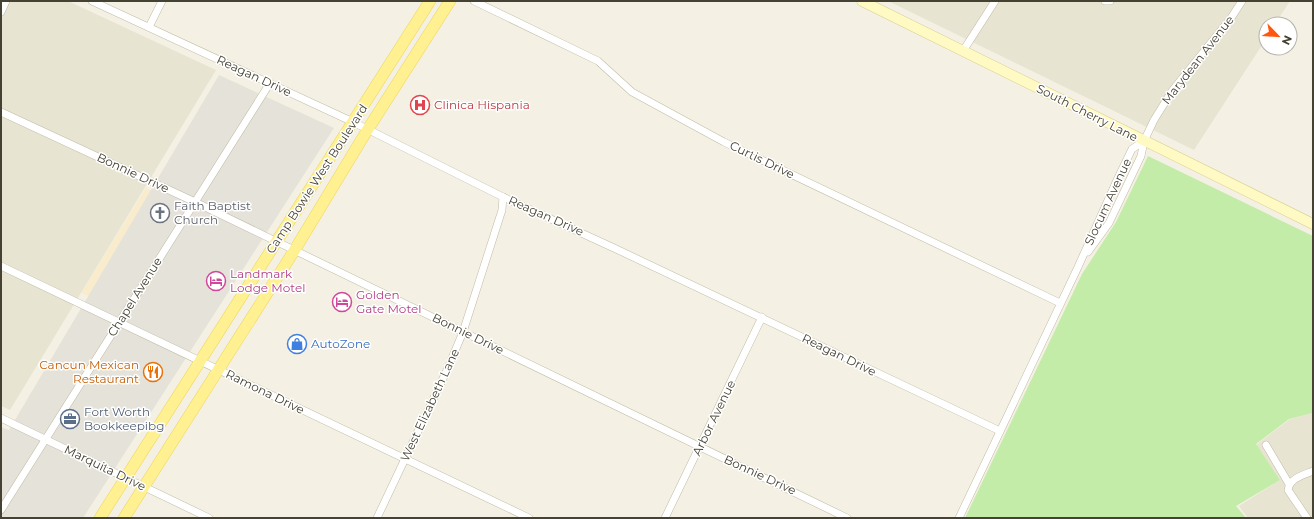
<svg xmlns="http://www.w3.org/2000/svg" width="1314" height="519" viewBox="0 0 1314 519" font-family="Montserrat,sans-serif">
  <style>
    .residential { fill: #e8e4d2 }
    .commercial { fill: #f8eccd }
    .industrial { fill: #e5e2d9 }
    .grass { fill: #c4eca9 }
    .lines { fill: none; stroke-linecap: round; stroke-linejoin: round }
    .street-casing { stroke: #c0bba6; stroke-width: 8 }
    .secondary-casing { stroke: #d7cf90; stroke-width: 11 }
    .primary-casing { stroke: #edd658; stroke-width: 12 }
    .street { stroke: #fff; stroke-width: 7 }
    .secondary { stroke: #fff9c3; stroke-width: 10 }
    .primary { stroke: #fff092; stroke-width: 11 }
    .labels { text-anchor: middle; stroke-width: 3; stroke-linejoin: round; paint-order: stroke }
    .street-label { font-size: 12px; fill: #464233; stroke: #fff }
    .health-label { font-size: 12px; fill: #be3a42; stroke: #fff; text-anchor: start }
    .worship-label { font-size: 12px; fill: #5b616d; stroke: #fff; text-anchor: start }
    .hotel-label { font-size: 12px; fill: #b23c85; stroke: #fff; text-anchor: start }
    .shop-label { font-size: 12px; fill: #366cbe; stroke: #fff; text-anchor: start }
    .food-label { font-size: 12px; fill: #c56008; stroke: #fff; text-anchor: end }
    .service-label { font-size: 12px; fill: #4e5e75; stroke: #fff; text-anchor: start }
  </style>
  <rect width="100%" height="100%" fill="#f4f1e4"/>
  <g class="residential">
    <polygon points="1,1 68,1 216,70 10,410 1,406"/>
    <polygon points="888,1 1290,1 1275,24 1266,24 1266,39 1194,150"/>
    <polygon points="1313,413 1313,518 1248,518 1239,506 1280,480 1256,445 1290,419"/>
  </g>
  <polygon class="commercial" points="146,188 184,206 119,309 81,293"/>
  <polygon class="industrial" points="219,75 334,128 83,518 1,518 1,427 9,430"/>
  <polygon class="grass" points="1148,156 1313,236 1313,413 1289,419 1256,444 1280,480 1236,506 1246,518 965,518 1082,274 1116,222"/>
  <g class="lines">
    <g class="street-casing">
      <g id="street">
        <polyline points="92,1 353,122 503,197 614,248 1000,431"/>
        <polyline points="474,1 598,61 632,92 724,142 1060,303"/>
        <polyline points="1105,1 1110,1"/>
        <polyline points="1,12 6,1"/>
        <polyline points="149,27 162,1"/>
        <polyline points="963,51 995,1"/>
        <polyline points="1,112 195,202 847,518"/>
        <polyline points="1088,252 1109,223 1141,156 1144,141 1154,120 1172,91 1231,18 1242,1"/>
        <polyline points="1,266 529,518"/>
        <polyline points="1,418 209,518"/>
        <polyline points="1266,445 1289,484"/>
        <polyline points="1,510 270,83"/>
        <polyline points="377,518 447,370 463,332 502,210 503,197"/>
        <polyline points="665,518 762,317"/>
        <polyline points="959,518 1078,267 1118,178 1132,149 1144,141"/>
        <path d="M1307,518l-19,-28c2,-12 15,-15 25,-19"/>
      </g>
    </g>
    <g class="secondary-casing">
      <polyline id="secondary" points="862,1 1313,224"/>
    </g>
    <g class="primary-casing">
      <g id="primary">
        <polyline points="100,518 430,1"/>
        <polyline points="124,518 294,251 368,129 450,1"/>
      </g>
    </g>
    <use href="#street" class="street"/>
    <use href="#secondary" class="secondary"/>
    <use href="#primary" class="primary"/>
  </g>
  <defs>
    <g id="hospital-ring" transform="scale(1)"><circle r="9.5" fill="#fff" stroke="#e0444e" stroke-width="1.5"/><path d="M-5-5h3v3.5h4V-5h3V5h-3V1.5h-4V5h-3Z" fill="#e0444e"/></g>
    <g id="church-ring" transform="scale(1)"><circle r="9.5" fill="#fff" stroke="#6b7280" stroke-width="1.5"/><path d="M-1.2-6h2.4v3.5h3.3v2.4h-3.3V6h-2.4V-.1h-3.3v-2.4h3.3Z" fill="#6b7280"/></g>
    <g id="hotel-ring" transform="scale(1)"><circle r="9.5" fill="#fff" stroke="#d1479c" stroke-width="1.5"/><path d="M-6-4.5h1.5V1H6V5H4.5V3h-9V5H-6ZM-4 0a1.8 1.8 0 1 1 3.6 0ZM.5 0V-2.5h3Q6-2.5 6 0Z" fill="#d1479c"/></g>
    <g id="shop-ring" transform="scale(1)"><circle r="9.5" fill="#fff" stroke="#3f7fe0" stroke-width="1.5"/><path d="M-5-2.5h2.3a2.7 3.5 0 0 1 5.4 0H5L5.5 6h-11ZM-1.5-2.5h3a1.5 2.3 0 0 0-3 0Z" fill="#3f7fe0"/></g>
    <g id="restaurant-ring" transform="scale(1)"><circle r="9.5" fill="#fff" stroke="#e8710a" stroke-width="1.5"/><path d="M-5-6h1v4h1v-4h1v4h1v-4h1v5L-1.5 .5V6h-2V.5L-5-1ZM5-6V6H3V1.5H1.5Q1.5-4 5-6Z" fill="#e8710a"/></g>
    <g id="office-ring" transform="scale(1)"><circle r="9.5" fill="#fff" stroke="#5c6f8a" stroke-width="1.5"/><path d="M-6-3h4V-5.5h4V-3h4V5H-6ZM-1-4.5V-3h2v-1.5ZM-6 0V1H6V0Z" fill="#5c6f8a"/></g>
  </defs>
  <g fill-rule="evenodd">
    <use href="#hospital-ring" x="420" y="105"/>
    <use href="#church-ring" x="160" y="213"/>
    <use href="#hotel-ring" x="216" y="281"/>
    <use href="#hotel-ring" x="342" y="302"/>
    <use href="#shop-ring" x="297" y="344"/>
    <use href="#restaurant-ring" x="153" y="372"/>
    <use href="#office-ring" x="70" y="419"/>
  </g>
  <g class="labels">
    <g class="street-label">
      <text transform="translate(1198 60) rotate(-52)" y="4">Marydean Avenue</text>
      <text transform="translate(254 76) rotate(25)" y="4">Reagan Drive</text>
      <text transform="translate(1087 113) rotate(27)" y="4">South Cherry Lane</text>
      <text transform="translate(762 160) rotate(26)" y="4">Curtis Drive</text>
      <text transform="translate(133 173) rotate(25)" y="4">Bonnie Drive</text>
      <text transform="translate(317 179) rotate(-57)" y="4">Camp Bowie West Boulevard</text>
      <text transform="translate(1108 202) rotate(-65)" y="4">Slocum Avenue</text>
      <text transform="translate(546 216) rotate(24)" y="4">Reagan Drive</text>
      <text transform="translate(135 297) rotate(-58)" y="4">Chapel Avenue</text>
      <text transform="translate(468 334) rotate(26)" y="4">Bonnie Drive</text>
      <text transform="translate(839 355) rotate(26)" y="4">Reagan Drive</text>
      <text transform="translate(265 392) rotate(26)" y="4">Ramona Drive</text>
      <text transform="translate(430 405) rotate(-65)" y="4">West Elizabeth Lane</text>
      <text transform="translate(714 418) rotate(-64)" y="4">Arbor Avenue</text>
      <text transform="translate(105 468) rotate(26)" y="4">Marquita Drive</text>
      <text transform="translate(760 475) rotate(25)" y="4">Bonnie Drive</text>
    </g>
    <g class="health-label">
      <text x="434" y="109">Clinica Hispania</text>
    </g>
    <g class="worship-label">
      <text x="174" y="210">Faith Baptist<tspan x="174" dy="14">Church</tspan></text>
    </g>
    <g class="hotel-label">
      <text x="230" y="278">Landmark<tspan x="230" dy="14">Lodge Motel</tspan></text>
      <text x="356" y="299">Golden<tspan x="356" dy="14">Gate Motel</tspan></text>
    </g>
    <g class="shop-label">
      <text x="311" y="348">AutoZone</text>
    </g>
    <g class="food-label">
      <text x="139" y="369">Cancun Mexican<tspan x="139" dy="14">Restaurant</tspan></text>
    </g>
    <g class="service-label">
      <text x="84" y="416">Fort Worth<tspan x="84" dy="14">Bookkeepibg</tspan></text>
    </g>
  </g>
  <rect width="1314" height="519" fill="none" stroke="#464233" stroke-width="4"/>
  <g transform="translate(1278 36) rotate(115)"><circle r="19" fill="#ffffff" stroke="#b5b3ad"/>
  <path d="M0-3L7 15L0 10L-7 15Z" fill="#ff5610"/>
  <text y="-6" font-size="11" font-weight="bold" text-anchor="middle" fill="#464233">N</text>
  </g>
</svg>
